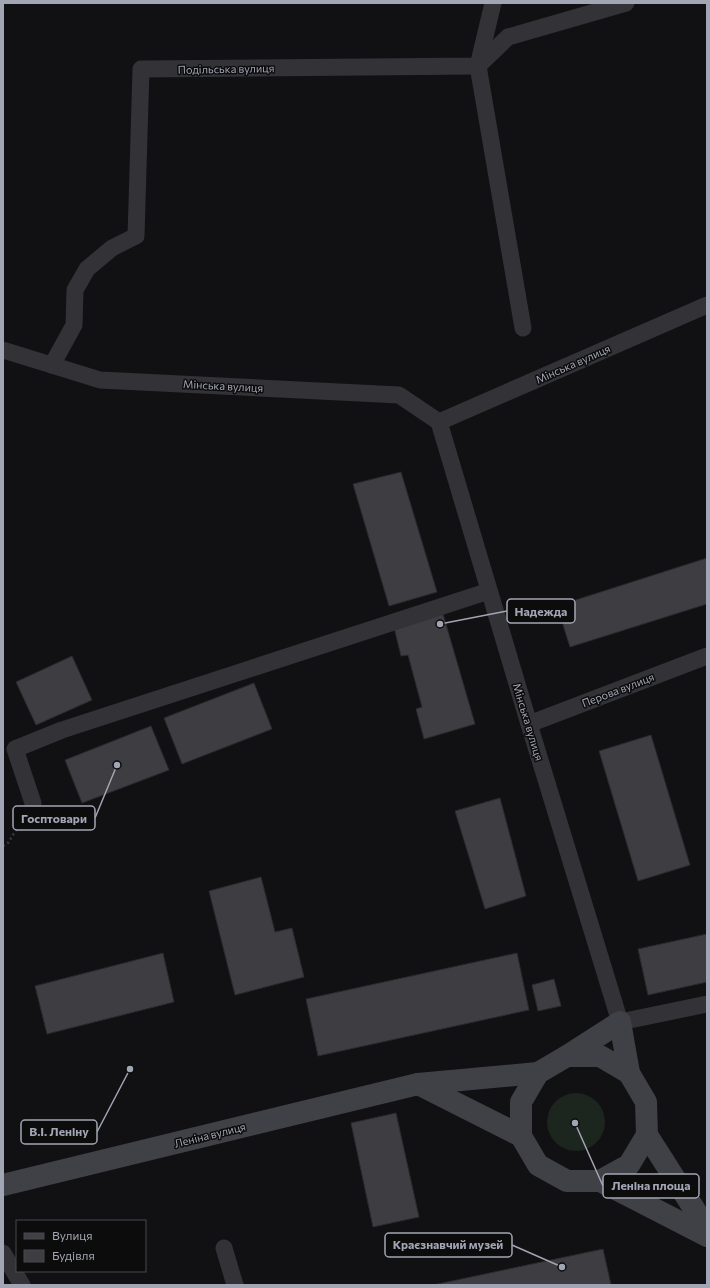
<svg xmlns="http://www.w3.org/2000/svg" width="710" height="1288" viewBox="0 0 710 1288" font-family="Commissioner,sans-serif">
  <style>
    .green { fill: #1d251f }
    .building { fill: #3d3d42; stroke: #2b2a2e }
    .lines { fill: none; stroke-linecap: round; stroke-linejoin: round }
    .path { stroke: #38383e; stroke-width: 2.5; stroke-dasharray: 2 3; stroke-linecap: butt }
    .street { stroke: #323237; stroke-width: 17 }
    .secondary { stroke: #404047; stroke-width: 22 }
    .labels { text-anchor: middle; stroke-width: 3; stroke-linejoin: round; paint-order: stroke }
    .street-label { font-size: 11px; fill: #a2a5b3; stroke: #0c0c0d }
    .leader { fill: none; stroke: #a2a5b3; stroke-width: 1.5 }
    .callout-dot { fill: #a2a5b3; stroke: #0c0c0d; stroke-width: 1.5 }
    .callout { fill: #0c0c0d; stroke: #a2a5b3; stroke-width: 1.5 }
    .callout-label { font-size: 12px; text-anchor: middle; font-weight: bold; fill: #a2a5b3 }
  </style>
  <rect width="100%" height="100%" fill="#111012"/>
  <circle class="green" cx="576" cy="1122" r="29"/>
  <g class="building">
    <polygon points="401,472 437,592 389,606 353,484"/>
    <polygon points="707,558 707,604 570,647 557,606"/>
    <polygon points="443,614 475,724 424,739 416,709 422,707 408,655 401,656 394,627"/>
    <polygon points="72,656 92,700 36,725 16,682"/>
    <polygon points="254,683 272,729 182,764 164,718"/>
    <polygon points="151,726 169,770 82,803 65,760"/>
    <polygon points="651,735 690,865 638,881 599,751"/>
    <polygon points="500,798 526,896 485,909 455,811"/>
    <polygon points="261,877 275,932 292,928 304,977 235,995 209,891"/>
    <polygon points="707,934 707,982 648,995 638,949"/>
    <polygon points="163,953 174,1002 47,1034 35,986"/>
    <polygon points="517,953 529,1010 318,1056 306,999"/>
    <polygon points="554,979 561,1006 538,1011 532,985"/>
    <polygon points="396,1113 419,1217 373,1227 351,1123"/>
    <polygon points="603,1249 611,1285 433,1285"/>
  </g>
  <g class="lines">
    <polyline class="path" points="3,846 8,843 23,819"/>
    <g class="street">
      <polyline points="493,3 478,66 523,328"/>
      <polyline points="3,350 100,380 399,395 439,422 529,724 620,1022 707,1004"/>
      <polyline points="52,365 74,325 75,290 87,269 112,248 136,236 141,69 478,66 508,37 626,3"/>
      <polyline points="439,422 707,305"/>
      <polyline points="529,724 707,656"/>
      <polyline points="33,803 15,749 62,730 489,591"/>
      <polyline points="224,1248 235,1285"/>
      <polyline points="3,1253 22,1285"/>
    </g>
    <g class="secondary">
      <polyline points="567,1056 620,1022 629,1073"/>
      <polyline points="418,1084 521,1136 538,1165 567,1181 600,1181 629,1165 647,1135 646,1102 629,1073 600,1056 567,1056 538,1073 521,1102 521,1136"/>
      <polyline points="647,1135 707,1229"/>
      <polyline points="600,1181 707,1236"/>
      <polyline points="3,1185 418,1084 538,1073"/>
    </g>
  </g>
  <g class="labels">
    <g class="street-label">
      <text transform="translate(226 69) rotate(-1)" y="4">Подільська вулиця</text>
      <text transform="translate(573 364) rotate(-24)" y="4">Мінська вулиця</text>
      <text transform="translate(223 386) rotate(3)" y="4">Мінська вулиця</text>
      <text transform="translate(618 690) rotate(-21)" y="4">Перова вулиця</text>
      <text transform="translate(528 722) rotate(73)" y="4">Мінська вулиця</text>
      <text transform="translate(210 1135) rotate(-14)" y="4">Леніна вулиця</text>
    </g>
  </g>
  <path class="leader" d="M440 624L507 611M117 765L95 818M130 1069L97 1132M575 1123L603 1186M562 1267L512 1245"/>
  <g class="callout-dot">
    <circle cx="440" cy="624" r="4"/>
    <circle cx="117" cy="765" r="4"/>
    <circle cx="130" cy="1069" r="4"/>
    <circle cx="575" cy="1123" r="4"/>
    <circle cx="562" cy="1267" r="4"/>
  </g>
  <g class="callout">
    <rect x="507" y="599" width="68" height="24" rx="4"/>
    <rect x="13" y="806" width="82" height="24" rx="4"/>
    <rect x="21" y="1120" width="76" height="24" rx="4"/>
    <rect x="603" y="1174" width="96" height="24" rx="4"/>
    <rect x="385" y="1233" width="127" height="24" rx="4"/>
  </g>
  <g class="callout-label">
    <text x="541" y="616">Надежда</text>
    <text x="54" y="823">Госптовари</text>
    <text x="59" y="1136">В.І. Леніну</text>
    <text x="651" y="1190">Леніна площа</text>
    <text x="448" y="1249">Краєзнавчий музей</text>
  </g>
  <rect width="710" height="1288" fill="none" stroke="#a2a5b3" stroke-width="8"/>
  <rect x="16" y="1220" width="130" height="52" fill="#0c0c0d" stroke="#48494f"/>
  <rect x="24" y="1233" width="20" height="6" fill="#404047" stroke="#48494f"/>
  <text x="52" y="1240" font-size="12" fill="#a2a5b3">Вулиця</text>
  <rect x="24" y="1250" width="20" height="12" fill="#3d3d42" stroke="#48494f"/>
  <text x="52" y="1260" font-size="12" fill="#a2a5b3">Будівля</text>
</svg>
